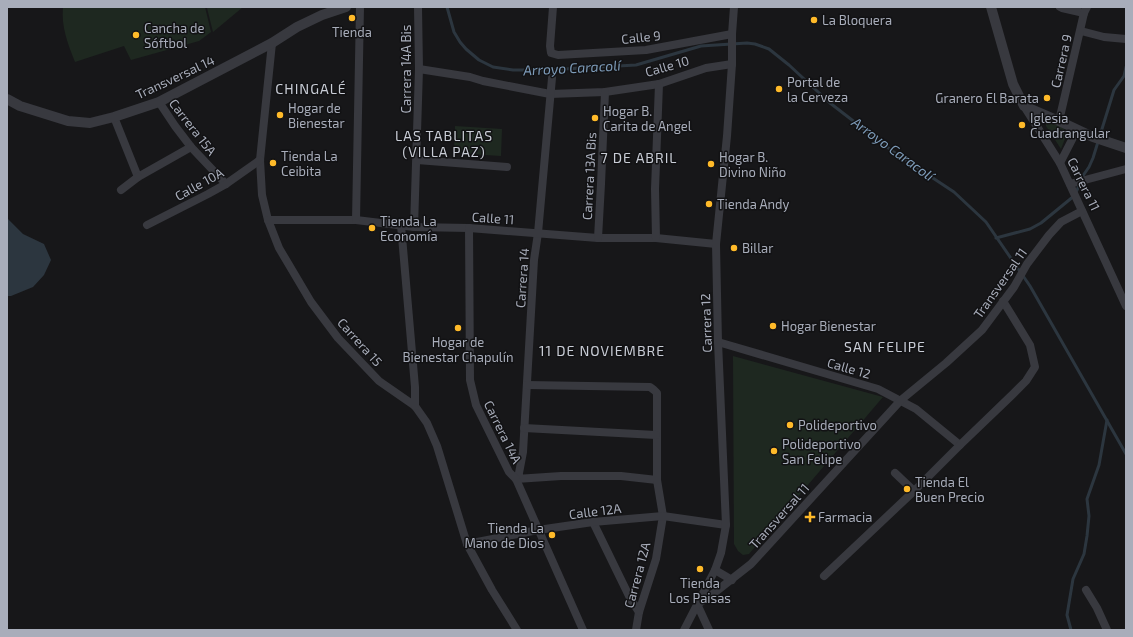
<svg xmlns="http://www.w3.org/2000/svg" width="1133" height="637" viewBox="0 0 1133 637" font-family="'Exo 2',sans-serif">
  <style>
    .green { fill: #1e2820 }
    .water { fill: #2c363f }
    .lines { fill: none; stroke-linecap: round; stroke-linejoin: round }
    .stream { stroke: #2c363f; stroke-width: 3 }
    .minor { stroke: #38393f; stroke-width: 8 }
    .tertiary { stroke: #38393f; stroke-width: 10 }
    .poi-dot { fill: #ffba29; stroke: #121214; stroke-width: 1.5 }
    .labels { text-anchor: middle; stroke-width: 3; stroke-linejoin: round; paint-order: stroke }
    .poi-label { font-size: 13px; fill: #a8adba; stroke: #121214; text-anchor: start }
    .street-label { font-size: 13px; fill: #a8adba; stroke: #121214 }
    .water-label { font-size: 14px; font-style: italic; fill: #7d9bb8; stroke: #121214 }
    .neighbourhood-label { font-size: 14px; letter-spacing: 1px; fill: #c9cdd6; stroke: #121214 }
  </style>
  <rect width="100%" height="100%" fill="#171719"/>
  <g class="green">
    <path d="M63,7h142l6,25 -12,9 -68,19 -7,-14 -49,16c-7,-18 -14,-35 -12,-55z"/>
    <polygon points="207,7 243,7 213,32 207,8"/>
    <polygon points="1048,120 1068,131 1061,149 1046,126 1046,122"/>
    <polygon points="455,126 502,129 501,156 454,153"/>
    <polygon points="733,356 883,397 749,554 743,555 738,551 734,544"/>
  </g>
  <polygon class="water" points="7,219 8,219 23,234 44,244 51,260 44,275 33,287 11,296 7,296"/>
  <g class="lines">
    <g class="stream">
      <polyline points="447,7 454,32 460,42 466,49 479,60 493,67 513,70 546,70 636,65 701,46 747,43 755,44 769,49 789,65 830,103 852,120 895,153 954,192 986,222 1030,286 1126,454"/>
      <polyline points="996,238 1030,229 1041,223 1074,196 1078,188 1080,180 1089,167 1093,158 1114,90 1124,76 1126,67"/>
      <polyline points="1071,630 1067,615 1073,579 1084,554 1087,536 1089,516 1087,499 1099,465 1107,420"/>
    </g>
    <g class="minor">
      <polyline points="553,7 550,46 551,53 558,55 646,50 732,34"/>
      <polyline points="1060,7 1062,8 1084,13"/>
      <polyline points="1081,31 1104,37 1126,39"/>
      <polyline points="272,43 260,160 262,195 268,220 279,248 311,302 338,338 379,381 415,406 427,423 437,446 467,544 492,590 517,630"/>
      <polyline points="419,69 470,77 483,81 550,94 605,92 659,84 706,68 732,64"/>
      <polyline points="552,78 538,233 534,260 523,452 519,473 516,479 561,476 621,476 657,480"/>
      <polyline points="159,102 175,126 191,147 226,184"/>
      <polyline points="1024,106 1060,163 1126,306"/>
      <polyline points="114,117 138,177 191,147"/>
      <polyline points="1059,121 1084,13 1087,7"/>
      <polyline points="417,160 507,167"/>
      <polyline points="1060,163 1077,130"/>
      <polyline points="1070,184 1126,169"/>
      <polyline points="121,190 138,177"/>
      <polyline points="268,220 356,220 414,227 469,228 598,238 656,238 716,244"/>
      <polyline points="356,220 360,7"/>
      <polyline points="147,225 208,194 226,184 260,160"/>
      <polyline points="401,225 415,387 415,406"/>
      <polyline points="414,227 419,69 418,7"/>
      <polyline points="469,228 470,380 476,405 509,472 516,479 583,630"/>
      <polyline points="598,238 601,184 605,92"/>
      <polyline points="656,238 655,189 659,84"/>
      <polyline points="718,342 878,389 916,409 960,445"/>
      <polyline points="527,385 650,387 654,390 657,393 657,480 663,516 656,559 639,612 636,630"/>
      <polyline points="524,428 656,435"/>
      <polyline points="895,473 914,491"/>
      <polyline points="593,522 630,598 639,612"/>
      <polyline points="467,544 538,530 593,522 663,516 726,525"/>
      <polyline points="715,570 732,580"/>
      <polyline points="824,576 914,491 960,445 1012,395 1026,381 1035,367 1030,345 1003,301"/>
      <polyline points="1086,590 1097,608 1107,630"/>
      <polyline points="697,604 709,630"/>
      <polyline points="698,604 714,593 751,564 901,400 946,363 982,330 1014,287 1027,264 1049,235 1061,222 1082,211"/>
      <polyline points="684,630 715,570 721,553 726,525 718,342 716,244 727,136 732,64 732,34 734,7"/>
    </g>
    <g class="tertiary">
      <polyline points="991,7 1013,84 1024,106 1059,121 1093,137 1126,148"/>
      <polyline points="7,99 20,106 68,121 90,123 114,117 159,102 272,43 297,27 322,15 346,7"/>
    </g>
  </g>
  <g class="poi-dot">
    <circle cx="352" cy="18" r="4"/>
    <circle cx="814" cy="20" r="4"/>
    <circle cx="136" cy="35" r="4"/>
    <circle cx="779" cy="89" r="4"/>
    <circle cx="1047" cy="98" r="4"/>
    <circle cx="280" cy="115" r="4"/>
    <circle cx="595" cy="118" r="4"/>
    <circle cx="1022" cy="125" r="4"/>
    <circle cx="273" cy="163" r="4"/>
    <circle cx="711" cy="164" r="4"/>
    <circle cx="709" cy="204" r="4"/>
    <circle cx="372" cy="228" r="4"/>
    <circle cx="734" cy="248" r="4"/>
    <circle cx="773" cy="326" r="4"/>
    <circle cx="458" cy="328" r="4"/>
    <circle cx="790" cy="425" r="4"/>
    <circle cx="774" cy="451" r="4"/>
    <circle cx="907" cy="489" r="4"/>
    <path d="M808 511h4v4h4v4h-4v4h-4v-4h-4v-4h4z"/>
    <circle cx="552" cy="535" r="4"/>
    <circle cx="700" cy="569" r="4"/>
  </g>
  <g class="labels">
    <g class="poi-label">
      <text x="822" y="25">La Bloquera</text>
      <text x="144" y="33">Cancha de<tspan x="144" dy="15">Sóftbol</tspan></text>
      <text x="352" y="37" text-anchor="middle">Tienda</text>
      <text x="787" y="87">Portal de<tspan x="787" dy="15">la Cerveza</tspan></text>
      <text x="1039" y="103" text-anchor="end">Granero El Barata</text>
      <text x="288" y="113">Hogar de<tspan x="288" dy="15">Bienestar</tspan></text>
      <text x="603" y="116">Hogar B.<tspan x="603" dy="15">Carita de Angel</tspan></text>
      <text x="1030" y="123">Iglesia<tspan x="1030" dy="15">Cuadrangular</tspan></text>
      <text x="281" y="161">Tienda La<tspan x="281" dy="15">Ceibita</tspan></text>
      <text x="719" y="162">Hogar B.<tspan x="719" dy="15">Divino Niño</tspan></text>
      <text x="717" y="209">Tienda Andy</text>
      <text x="380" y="226">Tienda La<tspan x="380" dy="15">Economía</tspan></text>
      <text x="742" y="253">Billar</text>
      <text x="781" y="331">Hogar Bienestar</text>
      <text x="458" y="347" text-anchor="middle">Hogar de<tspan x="458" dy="15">Bienestar Chapulín</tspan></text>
      <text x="798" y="430">Polideportivo</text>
      <text x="782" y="449">Polideportivo<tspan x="782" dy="15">San Felipe</tspan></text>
      <text x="915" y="487">Tienda El<tspan x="915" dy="15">Buen Precio</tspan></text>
      <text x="818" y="522">Farmacia</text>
      <text x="544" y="533" text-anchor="end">Tienda La<tspan x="544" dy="15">Mano de Dios</tspan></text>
      <text x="700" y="588" text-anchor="middle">Tienda<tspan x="700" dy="15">Los Paisas</tspan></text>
    </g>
    <g class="street-label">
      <text transform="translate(641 37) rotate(-6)" y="5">Calle 9</text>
      <text transform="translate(1061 61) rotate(-77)" y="5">Carrera 9</text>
      <text transform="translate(667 66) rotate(-16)" y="5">Calle 10</text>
      <text transform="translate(406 69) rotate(-90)" y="5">Carrera 14A Bis</text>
      <text transform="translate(175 77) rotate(-25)" y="5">Transversal 14</text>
      <text transform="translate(193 127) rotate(52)" y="5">Carrera 15A</text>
      <text transform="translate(589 176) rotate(-87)" y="5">Carrera 13A Bis</text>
      <text transform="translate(199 184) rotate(-29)" y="5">Calle 10A</text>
      <text transform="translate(1084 184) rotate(64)" y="5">Carrera 11</text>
      <text transform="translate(493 218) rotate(4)" y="5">Calle 11</text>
      <text transform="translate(522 278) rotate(-86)" y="5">Carrera 14</text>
      <text transform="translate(1000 283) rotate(-55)" y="5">Transversal 11</text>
      <text transform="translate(706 323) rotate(-92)" y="5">Carrera 12</text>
      <text transform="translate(360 342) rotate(48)" y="5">Carrera 15</text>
      <text transform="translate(849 368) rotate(16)" y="5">Calle 12</text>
      <text transform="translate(503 432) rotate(64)" y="5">Carrera 14A</text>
      <text transform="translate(595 511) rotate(-7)" y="5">Calle 12A</text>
      <text transform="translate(779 516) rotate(-48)" y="5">Transversal 11</text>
      <text transform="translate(637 575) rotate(-75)" y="5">Carrera 12A</text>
    </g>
    <g class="water-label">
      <text transform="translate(572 68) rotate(-3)" y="5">Arroyo Caracolí</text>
      <text transform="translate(893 149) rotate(36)" y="5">Arroyo Caracolí</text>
    </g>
    <g class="neighbourhood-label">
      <text x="311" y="94">CHINGALÉ</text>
      <text x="444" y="141">LAS TABLITAS<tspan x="444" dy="16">(VILLA PAZ)</tspan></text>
      <text x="639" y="163">7 DE ABRIL</text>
      <text x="885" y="352">SAN FELIPE</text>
      <text x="602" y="356">11 DE NOVIEMBRE</text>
    </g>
  </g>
  <rect width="1133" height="637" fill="none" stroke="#a8adba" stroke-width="16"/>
</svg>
